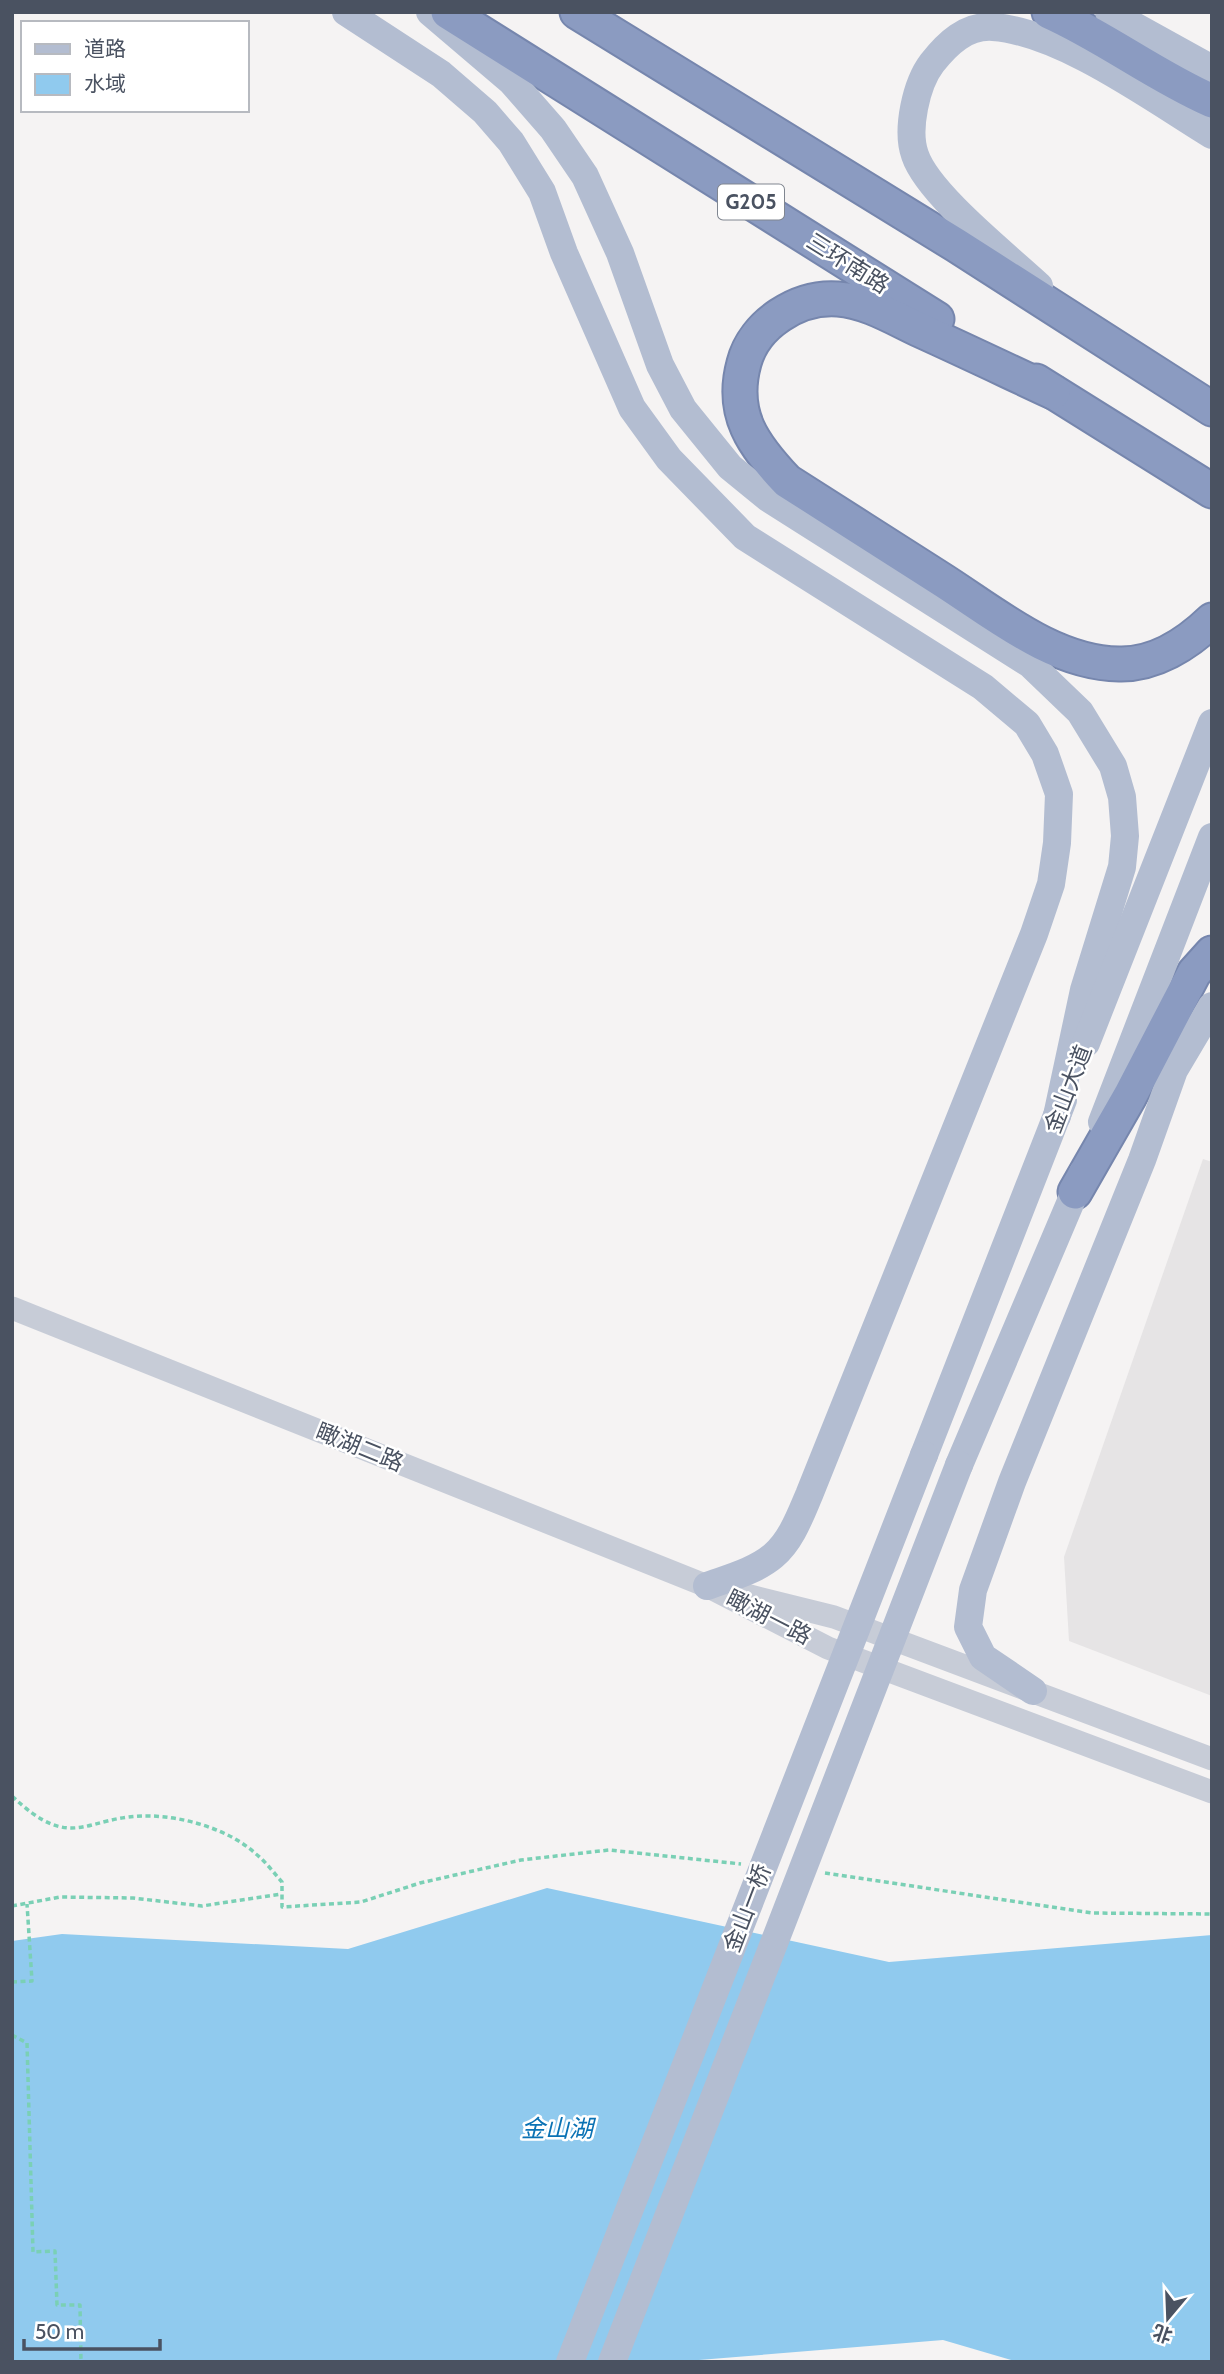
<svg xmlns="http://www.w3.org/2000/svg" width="1224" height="2374" viewBox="0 0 1224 2374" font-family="Cabin,'Noto Sans SC',sans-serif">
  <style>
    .education { fill: #e6e4e5 }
    .water { fill: #90caee }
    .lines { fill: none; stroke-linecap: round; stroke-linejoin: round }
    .highway-casing { stroke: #7686ad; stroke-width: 37 }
    .path { stroke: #7ad0b5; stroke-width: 3.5; stroke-dasharray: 5 3.5; stroke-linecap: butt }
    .minor { stroke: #c7ccd7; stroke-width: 23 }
    .major { stroke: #b3bdd1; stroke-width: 28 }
    .highway { stroke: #8b9bc1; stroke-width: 33 }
    .major-bridge { stroke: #b3bdd1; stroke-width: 28 }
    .labels { text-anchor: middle; stroke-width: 5; stroke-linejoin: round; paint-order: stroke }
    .shield { fill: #fff; stroke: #808690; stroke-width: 2 }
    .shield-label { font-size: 21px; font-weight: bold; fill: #4a5261 }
    .street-label { font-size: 23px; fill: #4a5261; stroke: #fff }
    .water-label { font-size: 24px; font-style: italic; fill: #0a72b4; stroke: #fff }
  </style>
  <rect width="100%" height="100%" fill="#f5f3f3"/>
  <polygon class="education" points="1203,1159 1212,1162 1212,1696 1069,1641 1064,1557"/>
  <polygon class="water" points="547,1888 889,1962 1212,1935 1212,2362 1018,2362 943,2340 674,2362 12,2362 12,1941 62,1934 348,1949"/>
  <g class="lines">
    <g class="highway-casing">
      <g id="highway">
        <polyline points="448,12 937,319"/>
        <polyline points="577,12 956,245 1212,409"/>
        <path d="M1049,12c56,25 106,64 163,89"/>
        <polyline points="1036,381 1212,491"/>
        <path d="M1053,392c-43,-20 -87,-41 -131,-61 -26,-12 -55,-30 -84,-32 -40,-3 -84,25 -94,64 -14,51 9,82 43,118 51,32 101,65 152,97 54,34 113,85 180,86 35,1 68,-20 93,-44"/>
        <polyline points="1075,1192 1130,1096 1194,973 1212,953"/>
      </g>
    </g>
    <g class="path">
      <path d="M12,1796c62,59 73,18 139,20 35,1 79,14 105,38 10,8 18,19 26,28v25l79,-5 59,-19 101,-23 88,-10 132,14"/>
      <polyline points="825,1873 1092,1913 1212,1914"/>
      <polyline points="12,1906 60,1897 133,1898 202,1906 281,1894"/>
      <polyline points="12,1982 32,1981 27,1904"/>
      <polyline points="12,2035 27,2043 33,2252 55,2251 57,2305 80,2305 81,2362"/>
    </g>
    <g class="minor">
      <polyline points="12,1308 707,1586 828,1648 1212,1792"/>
      <polyline points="746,1595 834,1617 1212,1759"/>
    </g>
    <g class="major">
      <path d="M346,12l95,62 44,38 26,30 31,50 22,61 68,155 37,51 76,78 238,150 44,37 18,30 14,40 -2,49 -6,41 -17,50 -225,561c-9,21 -18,46 -36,61 -18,15 -44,22 -66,30"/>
      <polyline points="430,12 511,81 553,129 585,176 620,253 660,365 683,409 730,467 768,498 1030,664 1080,712 1113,766 1122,797 1125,836 1122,867 1084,990 1057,1116"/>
      <polyline points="1109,12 1212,69"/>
      <path d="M1039,286c-32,-30 -111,-92 -124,-131 -9,-25 1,-71 17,-92 15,-19 34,-38 61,-36 69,5 160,72 219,108"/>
      <polyline points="1086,1043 1212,723"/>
      <polyline points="1102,1122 1212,837"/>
      <polyline points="924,1455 1063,1100"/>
      <polyline points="959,1465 1083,1173"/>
      <polyline points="1033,1691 983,1657 968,1627 973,1590 1012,1482 1142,1160 1174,1070 1212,1006"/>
    </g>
    <use href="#highway" class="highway"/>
    <g class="major-bridge">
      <polyline points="570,2362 924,1455"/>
      <polyline points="612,2362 959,1465"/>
    </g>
  </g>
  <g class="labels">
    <rect class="shield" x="718" y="184.5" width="66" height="35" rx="5"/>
    <g class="shield-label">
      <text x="751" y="209">G205</text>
    </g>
    <g class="street-label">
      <text transform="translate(848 263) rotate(32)" y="8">三环南路</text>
      <text transform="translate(1068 1089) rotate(-69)" y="8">金山大道</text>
      <text transform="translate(360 1447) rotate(22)" y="8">瞰湖二路</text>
      <text transform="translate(769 1617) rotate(27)" y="8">瞰湖一路</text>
      <text transform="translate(747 1908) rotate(-69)" y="8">金山一桥</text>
    </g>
    <g class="water-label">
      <text x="557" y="2137">金山湖</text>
    </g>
  </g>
  <rect width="1224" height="2374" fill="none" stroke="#4a5261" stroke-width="28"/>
  <rect x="21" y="21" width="228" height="91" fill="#ffffff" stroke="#b7bac0" stroke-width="2"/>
  <rect x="35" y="44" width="35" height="10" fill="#b3bdd1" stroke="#b7bac0" stroke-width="2"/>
  <text x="84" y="56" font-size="21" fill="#4a5261">道路</text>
  <rect x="35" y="74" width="35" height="21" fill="#90caee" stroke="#b7bac0" stroke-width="2"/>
  <text x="84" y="91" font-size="21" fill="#4a5261">水域</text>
  <g transform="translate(1168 2318) rotate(199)" stroke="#ffffff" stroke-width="5" paint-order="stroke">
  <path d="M0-5L12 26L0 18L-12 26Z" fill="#4a5261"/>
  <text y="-10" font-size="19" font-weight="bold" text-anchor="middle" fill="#4a5261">北</text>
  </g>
  <path d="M24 2339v10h136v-10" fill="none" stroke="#4a5261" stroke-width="3.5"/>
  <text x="35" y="2339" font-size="21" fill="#4a5261" stroke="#ffffff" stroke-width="5" paint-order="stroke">50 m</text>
</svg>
